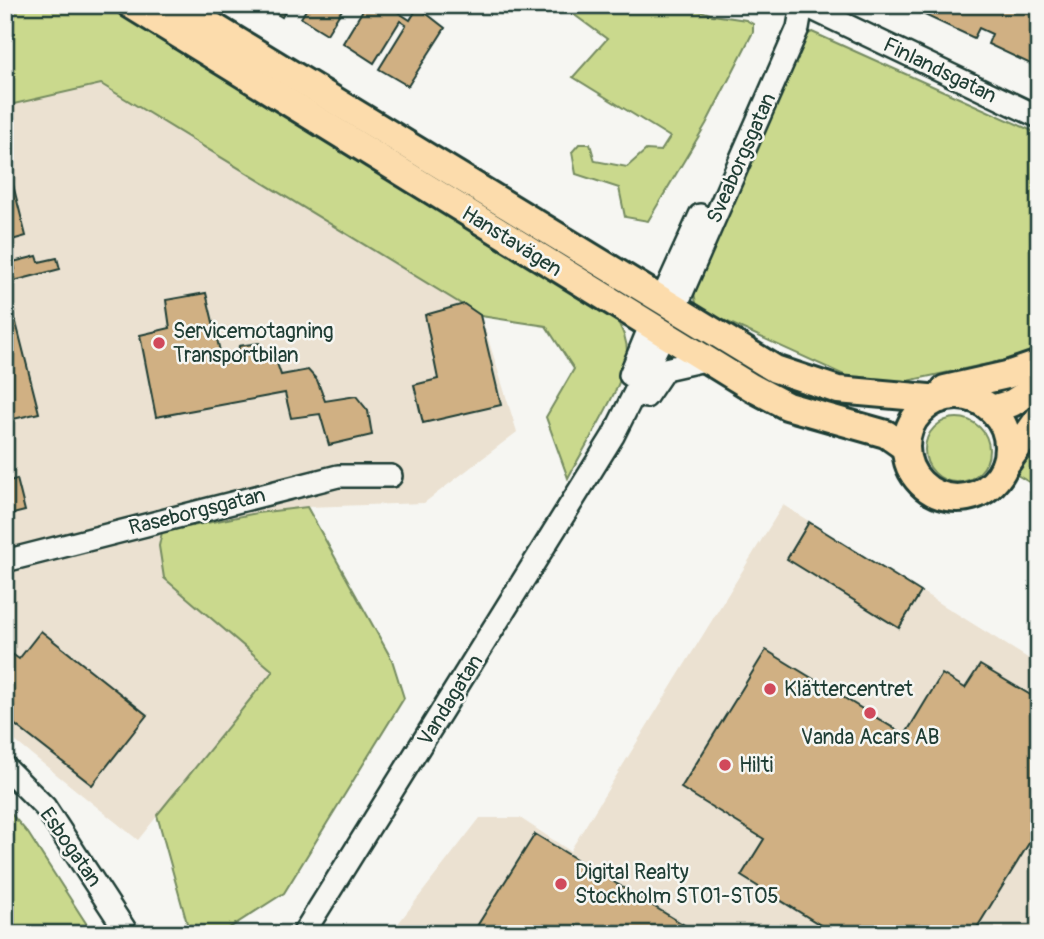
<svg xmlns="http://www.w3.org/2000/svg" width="1044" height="939" viewBox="0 0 1044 939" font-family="Pangolin,sans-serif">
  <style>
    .built { fill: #ebe1d1 }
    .green { fill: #cad98d; stroke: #748b60; stroke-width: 2 }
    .building { fill: #d0b083; stroke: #1f3d34; stroke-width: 2 }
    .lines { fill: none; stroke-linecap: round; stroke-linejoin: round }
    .minor-casing { stroke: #1f3d34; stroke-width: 26 }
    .major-casing { stroke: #1f3d34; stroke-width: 32 }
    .minor { stroke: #f6f6f2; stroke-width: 21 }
    .major { stroke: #fcdcac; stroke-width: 26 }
    .poi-dot { fill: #d1495b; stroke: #f6f6f2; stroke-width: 2.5 }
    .labels { text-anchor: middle; stroke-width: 5; stroke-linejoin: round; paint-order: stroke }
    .street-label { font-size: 21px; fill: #1f3d34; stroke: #f6f6f2 }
    .poi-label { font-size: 21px; fill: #1f3d34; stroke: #f6f6f2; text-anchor: start }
  </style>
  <rect width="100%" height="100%" fill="#f6f6f2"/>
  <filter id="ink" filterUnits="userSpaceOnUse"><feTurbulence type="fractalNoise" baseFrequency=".0143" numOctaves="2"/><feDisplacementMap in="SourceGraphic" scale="14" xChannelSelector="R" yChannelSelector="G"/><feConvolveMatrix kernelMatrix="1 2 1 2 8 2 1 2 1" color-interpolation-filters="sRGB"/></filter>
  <g filter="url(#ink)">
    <g class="built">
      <polygon points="101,84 481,316 517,432 424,503 307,507 159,546 164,578 273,671 138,840 5,733 5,106"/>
      <polygon points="783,505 1039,665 1039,934 390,934 480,818 520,818 570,851"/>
    </g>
    <g class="green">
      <path d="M5,5h103l255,154 252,157c7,14 13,24 12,40 -1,25 -46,97 -59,122l-22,-61 28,-48 -28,-43 -65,-10 -380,-232 -96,22z"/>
      <polygon points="561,5 683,5 713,15 746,20 753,24 753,32 706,124 648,221 625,217 619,188 576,174 572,152 579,144 590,144 595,161 627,167 646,150 661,151 670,137 573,77 607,39"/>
      <polygon points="812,32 1039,134 1039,353 907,381 855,380 697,308 693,288 799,39"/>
      <circle cx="957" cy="450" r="32"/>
      <polygon points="1039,440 1039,488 1017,475"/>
      <polygon points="307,507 392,660 404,698 284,893 220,934 190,934 157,815 273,671 164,578 159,546 162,532 257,513"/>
      <polygon points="5,807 28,833 93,934 5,934"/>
    </g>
    <g class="building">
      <polygon points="262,5 289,5 282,17"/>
      <polygon points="309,5 345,5 327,34 301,18"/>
      <polygon points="366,5 387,5 410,20 418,7 445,28 408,86 379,69 406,25 400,21 374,63 343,43"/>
      <polygon points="918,5 1039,5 1039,68 988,44 992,34 979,28 974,38 916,11"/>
      <polygon points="10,173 26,236 5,242 5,174"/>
      <polygon points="37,256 39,262 57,258 60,269 6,283 39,413 5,421 5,271 15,269 13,262"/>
      <polygon points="206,293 223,364 237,359 239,346 259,343 275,357 281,375 308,370 317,380 325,401 356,396 368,411 372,435 329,445 320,414 291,418 285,393 156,417 140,335 170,328 166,300"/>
      <polygon points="464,304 480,315 501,405 423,423 414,385 438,379 425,315"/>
      <polygon points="17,479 25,511 5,516 5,482"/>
      <polygon points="809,522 921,592 899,628 787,559"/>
      <polygon points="41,631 147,715 92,785 5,717 5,649 19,659"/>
      <polygon points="766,650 905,735 942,674 965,688 980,665 1039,700 1039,800 1031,813 1039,817 1039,827 973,934 835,934 741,876 764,839 681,788"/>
      <polygon points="535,834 699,934 472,934"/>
    </g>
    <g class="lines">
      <g class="minor-casing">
        <g id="minor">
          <polyline points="804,5 1039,117"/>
          <polyline points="661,301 700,215"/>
          <polyline points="675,309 798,28 802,5"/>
          <polyline points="630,375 650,326"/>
          <polyline points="646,397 665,369 705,360"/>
          <polyline points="5,561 338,476 391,476"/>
          <polyline points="5,767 45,807 128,934"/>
          <polyline points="303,934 613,436 664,334"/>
        </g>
      </g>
      <g class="major-casing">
        <g id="major">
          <polyline points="131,5 751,387 787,406 886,434 906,448"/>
          <polyline points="178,5 775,369 838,390 940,399"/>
          <polyline points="945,389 1007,375 1039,364"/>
          <circle cx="957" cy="447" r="51"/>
          <polyline points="992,409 1012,403 1039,386"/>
          <polyline points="1005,465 1039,418"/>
        </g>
      </g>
      <use href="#minor" class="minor"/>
      <use href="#major" class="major"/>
    </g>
  </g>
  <g class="poi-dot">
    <circle cx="159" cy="343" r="7"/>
    <circle cx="770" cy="689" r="7"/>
    <circle cx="870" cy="713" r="7"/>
    <circle cx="725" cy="765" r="7"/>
    <circle cx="561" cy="884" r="7"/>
  </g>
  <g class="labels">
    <g class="street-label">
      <text transform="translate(940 70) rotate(26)" y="7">Finlandsgatan</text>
      <text transform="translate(741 158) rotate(-66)" y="7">Sveaborgsgatan</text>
      <text transform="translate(512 241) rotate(32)" y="7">Hanstavägen</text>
      <text transform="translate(197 511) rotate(-14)" y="7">Raseborgsgatan</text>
      <text transform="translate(450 700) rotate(-58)" y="7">Vandagatan</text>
      <text transform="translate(71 847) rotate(55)" y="7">Esbogatan</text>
    </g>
    <g class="poi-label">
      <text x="173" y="338">Servicemotagning<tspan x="173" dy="24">Transportbilan</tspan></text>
      <text x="784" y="696">Klättercentret</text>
      <text x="870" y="744" text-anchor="middle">Vanda Acars AB</text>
      <text x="739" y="772">Hilti</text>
      <text x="575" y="879">Digital Realty<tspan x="575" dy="24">Stockholm STO1-STO5</tspan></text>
    </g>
  </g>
  <rect width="1044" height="939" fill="none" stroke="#f6f6f2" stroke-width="28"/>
  <rect x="14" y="14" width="1016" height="911" fill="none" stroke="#1f3d34" stroke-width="2.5" filter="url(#ink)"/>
</svg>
